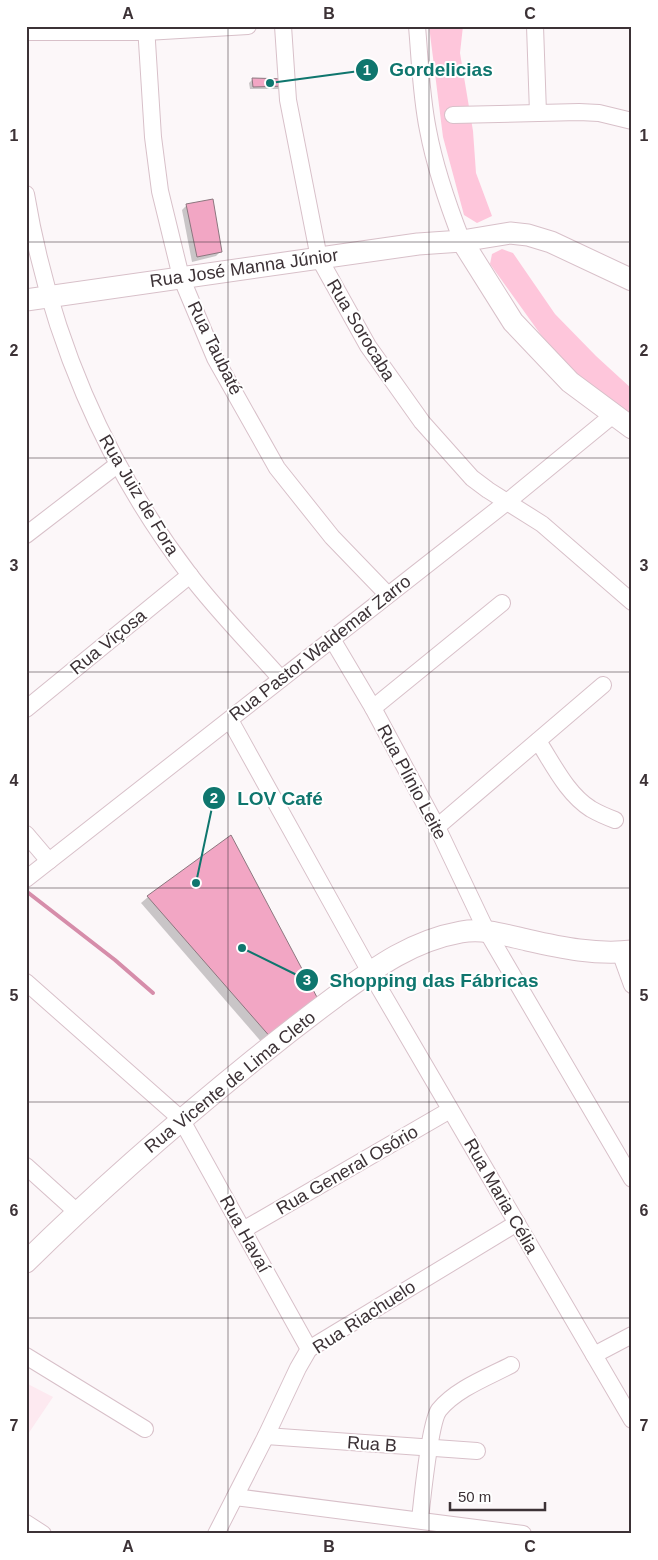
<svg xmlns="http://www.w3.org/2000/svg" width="658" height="1560" viewBox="0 0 658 1560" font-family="Helvetica,sans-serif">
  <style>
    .built { fill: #fde9f0 }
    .green { fill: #fec6db }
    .shadow { fill: #0003 }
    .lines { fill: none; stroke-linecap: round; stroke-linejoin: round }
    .stream { stroke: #d68daa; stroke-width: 4 }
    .building { fill: #f2a6c4; stroke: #8c777f }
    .minor-casing { stroke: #d8c0c9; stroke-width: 18 }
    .major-casing { stroke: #d8c0c9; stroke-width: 23 }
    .minor { stroke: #fff; stroke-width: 16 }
    .major { stroke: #fff; stroke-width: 21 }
    .grid { fill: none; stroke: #3c3236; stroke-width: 1; stroke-opacity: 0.55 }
    .labels { text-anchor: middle; stroke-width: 4; stroke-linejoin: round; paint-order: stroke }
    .street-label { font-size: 18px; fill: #3c3236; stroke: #fff }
    .leader { fill: none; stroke: #0f766e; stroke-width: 2 }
    .callout-dot { fill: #0f766e; stroke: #fff; stroke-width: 2 }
    .mark-label { font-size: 15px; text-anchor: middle; font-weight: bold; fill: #fff }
    .callout-label { font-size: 19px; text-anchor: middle; font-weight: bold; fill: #0f766e; stroke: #fff; stroke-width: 4; stroke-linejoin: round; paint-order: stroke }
    .neatline { fill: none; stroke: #3c3236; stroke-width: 2 }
    .grid-label { font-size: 16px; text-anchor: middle; font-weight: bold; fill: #3c3236 }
  </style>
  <rect width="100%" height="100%" fill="#fcf7f9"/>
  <polygon class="built" points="26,1383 53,1397 26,1437"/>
  <g class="green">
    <polygon points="429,26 463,26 460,53 473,131 476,173 492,216 477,223 464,215 443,137"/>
    <polygon points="502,249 513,253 555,314 596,356 632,389 632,418 574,372 541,335 490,264 492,254"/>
  </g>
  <g class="shadow">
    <polygon points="252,80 286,86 283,89 250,89 249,83"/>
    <polygon points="187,205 221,251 216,256 192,262 182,210"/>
    <polygon points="148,897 311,1007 264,1045 141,903"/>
  </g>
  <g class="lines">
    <polyline class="stream" points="26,891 115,960 153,993"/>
  </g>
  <g class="building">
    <polygon points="252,78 286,79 287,86 253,87"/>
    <polygon points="213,199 222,252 197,257 186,204"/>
    <polygon points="231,835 319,1001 272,1039 147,896"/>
  </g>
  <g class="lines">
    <g class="minor-casing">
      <g id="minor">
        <polyline points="146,26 153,137 160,191 181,277 215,358 277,468 332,537 387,594"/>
        <polyline points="283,26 288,100 319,258 368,346 422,422 472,478 488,490 542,524 632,602"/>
        <path d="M417,26c3,35 4,70 11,104 7,38 20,75 34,111"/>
        <polyline points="535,26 538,113"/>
        <polyline points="26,32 146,32 248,26"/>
        <polyline points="453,115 579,112 599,113 632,121"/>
        <path d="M26,194c23,138 78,269 163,380 28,37 61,70 92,105"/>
        <polyline points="26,535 117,465"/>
        <polyline points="332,639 373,708 437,827 486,930 632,1179"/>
        <polyline points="373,708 502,603"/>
        <polyline points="26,709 190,575"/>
        <polyline points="230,720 370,972 632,1420"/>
        <path d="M538,741c15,23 29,53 53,68 7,4 16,8 24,11"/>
        <polyline points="437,827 603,685"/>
        <polyline points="26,834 49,861"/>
        <polyline points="26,879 507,502 613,415"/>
        <polyline points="620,952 632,985"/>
        <polyline points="26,982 181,1119 309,1349"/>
        <polyline points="26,1166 77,1212"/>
        <polyline points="243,1230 450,1110"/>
        <polyline points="594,1355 632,1335"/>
        <polyline points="26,1356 145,1429"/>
        <polyline points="266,1436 477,1451"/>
        <polyline points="235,1497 523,1534"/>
        <path d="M420,1520c2,-20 10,-98 19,-110 17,-21 49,-33 72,-45"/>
        <polyline points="26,1523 43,1534"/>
        <polyline points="216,1534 266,1436 298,1368 309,1349 517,1223"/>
      </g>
    </g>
    <g class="major-casing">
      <g id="major">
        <polyline points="462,241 513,322 570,382 632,428"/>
        <polyline points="26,300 418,244 462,241 510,233 528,235 551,242 632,280"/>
        <path d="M26,1262c73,-72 150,-139 229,-203 26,-21 53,-42 80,-62 40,-29 76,-56 126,-65 23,-4 44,3 66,8 35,8 69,15 105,11"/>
      </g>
    </g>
    <use href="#minor" class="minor"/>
    <use href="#major" class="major"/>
  </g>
  <path class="grid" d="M228,26v1508M429,26v1508M26,242h606M26,458h606M26,672h606M26,888h606M26,1102h606M26,1318h606"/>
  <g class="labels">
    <g class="street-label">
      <text transform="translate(244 268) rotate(-8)" y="6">Rua José Manna Júnior</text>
      <text transform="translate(361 330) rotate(59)" y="6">Rua Sorocaba</text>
      <text transform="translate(215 348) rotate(64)" y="6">Rua Taubaté</text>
      <text transform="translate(139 495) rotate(59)" y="6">Rua Juiz de Fora</text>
      <text transform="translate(108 642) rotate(-39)" y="6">Rua Viçosa</text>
      <text transform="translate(320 648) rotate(-38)" y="6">Rua Pastor Waldemar Zarro</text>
      <text transform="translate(412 782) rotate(62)" y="6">Rua Plínio Leite</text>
      <text transform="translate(230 1082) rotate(-39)" y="6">Rua Vicente de Lima Cleto</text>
      <text transform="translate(347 1170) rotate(-30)" y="6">Rua General Osório</text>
      <text transform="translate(501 1196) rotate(60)" y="6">Rua Maria Célia</text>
      <text transform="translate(245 1234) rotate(61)" y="6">Rua Havaí</text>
      <text transform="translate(364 1317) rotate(-33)" y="6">Rua Riachuelo</text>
      <text transform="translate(372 1444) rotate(4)" y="6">Rua B</text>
    </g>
  </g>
  <path class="leader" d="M270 83L367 70M196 883L214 798M242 948L307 980"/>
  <g class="callout-dot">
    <circle cx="270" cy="83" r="5"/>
    <circle cx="196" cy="883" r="5"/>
    <circle cx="242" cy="948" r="5"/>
    <circle cx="367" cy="70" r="12"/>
    <circle cx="214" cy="798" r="12"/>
    <circle cx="307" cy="980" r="12"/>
  </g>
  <g class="mark-label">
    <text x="367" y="75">1</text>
    <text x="214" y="803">2</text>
    <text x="307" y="985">3</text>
  </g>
  <g class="callout-label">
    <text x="441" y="76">Gordelicias</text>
    <text x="280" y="805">LOV Café</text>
    <text x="434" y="987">Shopping das Fábricas</text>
  </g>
  <rect width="658" height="1560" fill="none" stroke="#ffffff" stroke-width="55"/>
  <path d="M450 1502v8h95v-8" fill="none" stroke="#3c3236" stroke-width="2.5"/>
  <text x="458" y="1502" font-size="15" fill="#3c3236" stroke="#ffffff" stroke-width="4" paint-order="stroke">50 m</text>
  <rect x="28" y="28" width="602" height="1504" class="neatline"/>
  <g class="grid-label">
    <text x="128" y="19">A</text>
    <text x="329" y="19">B</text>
    <text x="530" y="19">C</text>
    <text x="14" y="141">1</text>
    <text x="644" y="141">1</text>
    <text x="14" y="356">2</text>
    <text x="644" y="356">2</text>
    <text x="14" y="571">3</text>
    <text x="644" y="571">3</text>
    <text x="14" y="786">4</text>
    <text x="644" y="786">4</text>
    <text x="14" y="1001">5</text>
    <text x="644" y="1001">5</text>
    <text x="14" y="1216">6</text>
    <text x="644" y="1216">6</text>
    <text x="14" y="1431">7</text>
    <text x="644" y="1431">7</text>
    <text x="128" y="1552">A</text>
    <text x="329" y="1552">B</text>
    <text x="530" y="1552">C</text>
  </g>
</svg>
